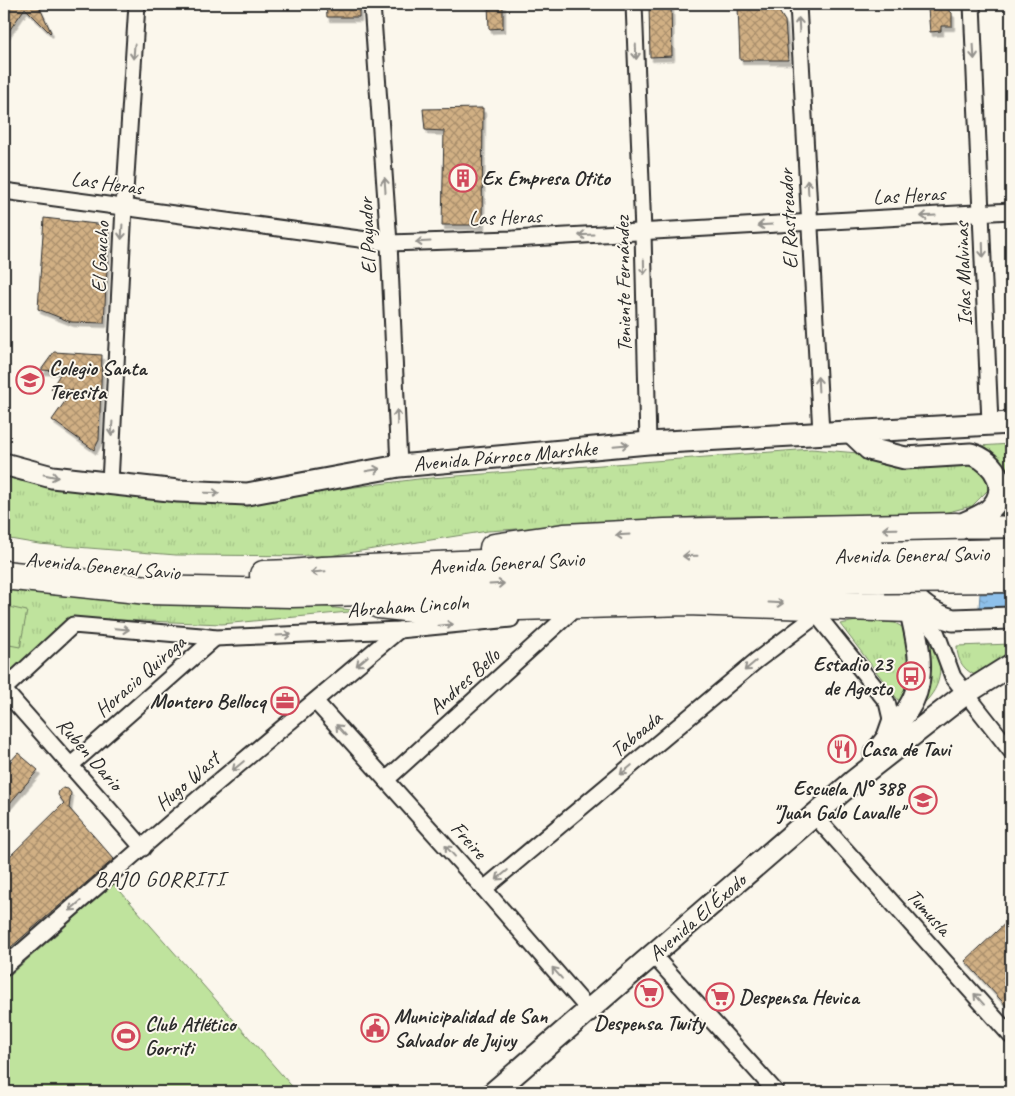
<svg xmlns="http://www.w3.org/2000/svg" width="1015" height="1096" viewBox="0 0 1015 1096" font-family="Caveat,sans-serif">
  <style>
    .grass { fill: url(#grass-tufts); stroke: #758764 }
    .pitch { fill: #bfe39d; stroke: #758764 }
    .water { fill: url(#water-ripples); stroke: #66849e }
    .building { fill: url(#building-cross-hatch); stroke: #2b2b2b; filter: url(#shadow) }
    .lines { fill: none; stroke-linecap: round; stroke-linejoin: round }
    .minor-casing { stroke: #2b2b2b; stroke-width: 19 }
    .secondary-casing { stroke: #2b2b2b; stroke-width: 25 }
    .motorway-casing { stroke: #2b2b2b; stroke-width: 31 }
    .minor { stroke: #fbf7ec; stroke-width: 15 }
    .secondary { stroke: #fbf7ec; stroke-width: 21 }
    .motorway { stroke: #fbf7ec; stroke-width: 28 }
    .motorway-bridge-casing { stroke: #2b2b2b; stroke-width: 31; stroke-linecap: butt }
    .motorway-bridge { stroke: #fbf7ec; stroke-width: 28 }
    .oneway { stroke: #93918c }
    .labels { text-anchor: middle; stroke-width: 4; stroke-linejoin: round; paint-order: stroke }
    .poi-label { font-size: 21px; font-weight: bold; fill: #2b2b2b; stroke: #fbf7ec; text-anchor: start }
    .street-label { font-size: 21px; fill: #2b2b2b; stroke: #fbf7ec }
    .neighbourhood-label { font-size: 22px; letter-spacing: 1px; fill: #2b2b2b; stroke: #fbf7ec }
  </style>
  <defs>
    <pattern id="grass-tufts" width="24" height="20" patternUnits="userSpaceOnUse" patternTransform="scale(1.25)"><rect width="24" height="20" fill="#bfe39d"/><path d="M3 7l-1-3M5 7V3M7 7l1-3M15 17l-1-3M17 17v-4M19 17l1-3" fill="none" stroke="#a4c387"/></pattern>
    <pattern id="water-ripples" width="26" height="14" patternUnits="userSpaceOnUse" patternTransform="scale(1.25)"><rect width="26" height="14" fill="#8ec0ea"/><path d="M2 4q2-2 4 0t4 0M15 11q2-2 4 0t4 0" fill="none" stroke="#749cbe"/></pattern>
    <pattern id="building-cross-hatch" width="8" height="8" patternUnits="userSpaceOnUse" patternTransform="scale(1.25)"><rect width="8" height="8" fill="#d1b084"/><path d="M0 0l8 8M0 8l8-8" fill="none" stroke="#aa8f6c"/></pattern>
    <filter id="shadow"><feDropShadow dx="2.5" dy="4.5" stdDeviation="0" flood-color="#0004"/></filter>
  </defs>
  <rect width="100%" height="100%" fill="#fbf7ec"/>
  <filter id="ink" filterUnits="userSpaceOnUse"><feTurbulence type="fractalNoise" baseFrequency=".02" numOctaves="2"/><feDisplacementMap in="SourceGraphic" scale="10" xChannelSelector="R" yChannelSelector="G"/><feConvolveMatrix kernelMatrix="1 2 1 2 8 2 1 2 1" color-interpolation-filters="sRGB"/></filter>
  <g filter="url(#ink)">
    <g class="grass">
      <polygon points="1011,444 1011,489 1008,489 1006,468 979,446"/>
      <polygon points="811,449 858,453 883,464 972,462 985,470 988,490 972,506 940,514 708,516 488,531 329,556 176,555 39,544 4,538 4,476 20,481 92,491 222,504 418,479"/>
      <polygon points="1011,496 1011,514 1000,514 1007,505 1008,497"/>
      <polygon points="4,582 263,599 359,611 222,624 70,618 4,677"/>
      <polygon points="862,620 895,623 904,628 909,644 907,696 902,701 898,700 840,624"/>
      <path d="M924,636c22,23 21,49 -3,70z"/>
      <path d="M1011,644v9l-31,24c-15,-5 -23,-15 -23,-31z"/>
    </g>
    <g class="pitch">
      <polygon points="4,606 27,611 20,647 4,644"/>
      <polygon points="114,884 297,1092 4,1092 4,980"/>
    </g>
    <polygon class="water" points="1011,593 1011,606 979,608 980,594"/>
    <g class="building">
      <polygon points="4,4 38,4 51,32 50,33 25,8 4,38"/>
      <polygon points="326,4 359,4 359,17 327,17"/>
      <polygon points="488,4 503,4 503,28 489,29"/>
      <polygon points="649,4 671,4 672,56 650,57"/>
      <polygon points="770,6 778,10 785,21 788,60 740,60 738,7"/>
      <polygon points="946,8 952,13 952,26 941,26 941,31 930,32 928,9"/>
      <polygon points="483,108 482,225 442,225 444,131 425,130 423,109"/>
      <polygon points="44,218 105,225 109,231 104,323 71,322 38,309"/>
      <polygon points="54,352 102,355 99,440 94,450 52,420 73,390 51,389 62,371 41,370"/>
      <polygon points="18,753 38,770 4,810 4,769"/>
      <polygon points="63,788 68,789 71,793 69,808 114,859 4,953 4,862 64,803 58,795 59,791"/>
      <polygon points="1011,918 1011,1011 965,961"/>
    </g>
    <g class="lines">
      <g class="minor-casing">
        <g id="minor">
          <polyline points="372,4 389,243 399,466"/>
          <polyline points="634,4 643,232 648,443"/>
          <polyline points="798,4 821,433"/>
          <polyline points="972,4 990,423"/>
          <polyline points="4,191 389,243 513,239 1011,211"/>
          <polyline points="110,483 124,207 137,4"/>
          <polyline points="813,606 817,615 887,702 891,719 885,736"/>
          <polyline points="917,607 937,634 953,677 1011,751"/>
          <polyline points="4,689 73,625 201,636 215,638 399,630 511,619"/>
          <polyline points="4,690 143,848"/>
          <polyline points="315,701 484,889 589,1010"/>
          <polyline points="71,765 215,638"/>
          <polyline points="386,780 570,613"/>
          <polyline points="815,816 1011,1036"/>
          <polyline points="484,889 756,661 817,615"/>
          <polyline points="653,955 776,1092"/>
          <polyline points="4,967 198,799 399,630"/>
        </g>
      </g>
      <g class="secondary-casing">
        <g id="secondary">
          <path d="M851,432l18,17 36,9 66,-4c25,7 41,37 17,57 -8,6 -19,10 -28,14"/>
          <polyline points="4,464 52,477 178,491 247,494 399,466 648,443 1011,423"/>
          <polyline points="941,532 956,527 1011,527"/>
          <path d="M907,588c11,16 27,27 46,32l58,-2"/>
          <path d="M875,754c13,-17 28,-34 38,-54 12,-25 5,-57 -1,-83 -3,-17 -10,-36 -7,-53"/>
          <polyline points="494,1092 855,780 965,694 1011,665"/>
        </g>
      </g>
      <g class="motorway-casing">
        <g id="motorway">
          <polyline points="494,548 564,538 665,533 956,527"/>
          <polyline points="4,575 148,590 291,593 403,590 588,579 667,576 885,579"/>
          <polyline points="264,575 291,574 323,571 663,556 882,556"/>
          <polyline points="379,604 422,609 686,601 910,608"/>
        </g>
      </g>
      <use href="#minor" class="minor"/>
      <use href="#secondary" class="secondary"/>
      <use href="#motorway" class="motorway"/>
      <g class="motorway-bridge-casing">
        <g id="motorway-bridge">
          <polyline points="882,556 1011,553"/>
          <polyline points="885,579 1011,578"/>
        </g>
      </g>
      <use href="#motorway-bridge" class="motorway-bridge"/>
    </g>
    <defs><path id="oneway-shaft" d="M-6 0H5M1.5-3L5.5 0L1.5 3" fill="none" stroke-width="1.6" stroke-linecap="round" stroke-linejoin="round" transform="scale(1.25)"/></defs>
    <g class="oneway">
      <use href="#oneway-shaft" transform="translate(799 25) rotate(-93)"/>
      <use href="#oneway-shaft" transform="translate(134 52) rotate(94)"/>
      <use href="#oneway-shaft" transform="translate(636 52) rotate(88)"/>
      <use href="#oneway-shaft" transform="translate(974 52) rotate(87)"/>
      <use href="#oneway-shaft" transform="translate(385 185) rotate(-94)"/>
      <use href="#oneway-shaft" transform="translate(808 187) rotate(-93)"/>
      <use href="#oneway-shaft" transform="translate(928 216) rotate(177)"/>
      <use href="#oneway-shaft" transform="translate(765 225) rotate(177)"/>
      <use href="#oneway-shaft" transform="translate(122 232) rotate(93)"/>
      <use href="#oneway-shaft" transform="translate(586 235) rotate(177)"/>
      <use href="#oneway-shaft" transform="translate(423 242) rotate(177)"/>
      <use href="#oneway-shaft" transform="translate(983 250) rotate(88)"/>
      <use href="#oneway-shaft" transform="translate(644 267) rotate(89)"/>
      <use href="#oneway-shaft" transform="translate(818 384) rotate(-93)"/>
      <use href="#oneway-shaft" transform="translate(397 417) rotate(-92)"/>
      <use href="#oneway-shaft" transform="translate(112 429) rotate(93)"/>
      <use href="#oneway-shaft" transform="translate(621 445) rotate(-5)"/>
      <use href="#oneway-shaft" transform="translate(373 470) rotate(-10)"/>
      <use href="#oneway-shaft" transform="translate(51 476) rotate(11)"/>
      <use href="#oneway-shaft" transform="translate(212 493) rotate(1)"/>
      <use href="#oneway-shaft" transform="translate(890 529) rotate(179)"/>
      <use href="#oneway-shaft" transform="translate(623 535) rotate(177)"/>
      <use href="#oneway-shaft" transform="translate(690 556) rotate(179)"/>
      <use href="#oneway-shaft" transform="translate(318 572) rotate(175)"/>
      <use href="#oneway-shaft" transform="translate(497 584) rotate(-3)"/>
      <use href="#oneway-shaft" transform="translate(776 603) rotate(3)"/>
      <use href="#oneway-shaft" transform="translate(446 625) rotate(-6)"/>
      <use href="#oneway-shaft" transform="translate(122 629) rotate(5)"/>
      <use href="#oneway-shaft" transform="translate(284 635) rotate(-3)"/>
      <use href="#oneway-shaft" transform="translate(362 661) rotate(140)"/>
      <use href="#oneway-shaft" transform="translate(750 666) rotate(140)"/>
      <use href="#oneway-shaft" transform="translate(341 730) rotate(-132)"/>
      <use href="#oneway-shaft" transform="translate(238 766) rotate(140)"/>
      <use href="#oneway-shaft" transform="translate(626 770) rotate(140)"/>
      <use href="#oneway-shaft" transform="translate(450 851) rotate(-132)"/>
      <use href="#oneway-shaft" transform="translate(502 875) rotate(140)"/>
      <use href="#oneway-shaft" transform="translate(75 906) rotate(139)"/>
      <use href="#oneway-shaft" transform="translate(557 973) rotate(-131)"/>
      <use href="#oneway-shaft" transform="translate(979 999) rotate(-132)"/>
    </g>
  </g>
  <defs>
    <g id="building-ring" transform="scale(1.4375)"><circle r="9.5" fill="#fbf7ec" stroke="#d1495b" stroke-width="1.5"/><path d="M-4-6H4V6H1V3H-1V6H-4ZM-2.5-4.3h1.7v1.8h-1.7ZM.8-4.3h1.7v1.8H.8ZM-2.5-1h1.7V.8h-1.7ZM.8-1h1.7V.8H.8Z" fill="#d1495b"/></g>
    <g id="school-ring" transform="scale(1.4375)"><circle r="9.5" fill="#fbf7ec" stroke="#d1495b" stroke-width="1.5"/><path d="M0-5L7-2L0 1L-7-2ZM-4 1L0 2.5L4 1V4Q0 6-4 4Z" fill="#d1495b"/></g>
    <g id="bus-ring" transform="scale(1.4375)"><circle r="9.5" fill="#fbf7ec" stroke="#d1495b" stroke-width="1.5"/><path d="M-5-6H5V4H4V6H2V4H-2V6H-4V4H-5ZM-3.5-4V0h7V-4ZM-3.5 1.2v1.5H-2V1.2ZM2 1.2v1.5H3.5V1.2Z" fill="#d1495b"/></g>
    <g id="office-ring" transform="scale(1.4375)"><circle r="9.5" fill="#fbf7ec" stroke="#d1495b" stroke-width="1.5"/><path d="M-6-3h4V-5.5h4V-3h4V5H-6ZM-1-4.5V-3h2v-1.5ZM-6 0V1H6V0Z" fill="#d1495b"/></g>
    <g id="restaurant-ring" transform="scale(1.4375)"><circle r="9.5" fill="#fbf7ec" stroke="#d1495b" stroke-width="1.5"/><path d="M-5-6h1v4h1v-4h1v4h1v-4h1v5L-1.5 .5V6h-2V.5L-5-1ZM5-6V6H3V1.5H1.5Q1.5-4 5-6Z" fill="#d1495b"/></g>
    <g id="supermarket-ring" transform="scale(1.4375)"><circle r="9.5" fill="#fbf7ec" stroke="#d1495b" stroke-width="1.5"/><path d="M-6-5.5h2.5l.6 2H6L4.5 2H-2.5L-4.4-4H-6ZM-1.5 3.2a1.3 1.3 0 1 0 .1 0ZM3 3.2a1.3 1.3 0 1 0 .1 0Z" fill="#d1495b"/></g>
    <g id="civic-ring" transform="scale(1.4375)"><circle r="9.5" fill="#fbf7ec" stroke="#d1495b" stroke-width="1.5"/><path d="M-.6-6.5H3V-4.5H.6V-3L4-1V1h2V6H-6V1h2V-1L-.6-3ZM-1.2 2.5V6h2.4V2.5Z" fill="#d1495b"/></g>
    <g id="stadium-ring" transform="scale(1.4375)"><circle r="9.5" fill="#fbf7ec" stroke="#d1495b" stroke-width="1.5"/><path d="M0-5a6.5 5 0 1 0 0 10a6.5 5 0 1 0 0-10ZM-3.5-1.8h7v3.6h-7Z" fill="#d1495b"/></g>
  </defs>
  <g fill-rule="evenodd">
    <use href="#building-ring" x="463" y="178"/>
    <use href="#school-ring" x="30" y="380"/>
    <use href="#bus-ring" x="911" y="676"/>
    <use href="#office-ring" x="285" y="701"/>
    <use href="#restaurant-ring" x="842" y="749"/>
    <use href="#school-ring" x="923" y="800"/>
    <use href="#supermarket-ring" x="649" y="993"/>
    <use href="#supermarket-ring" x="720" y="997"/>
    <use href="#civic-ring" x="375" y="1028"/>
    <use href="#stadium-ring" x="126" y="1036"/>
  </g>
  <g class="labels">
    <g class="poi-label">
      <text x="482" y="185">Ex Empresa Otito</text>
      <text x="49" y="375">Colegio Santa<tspan x="49" dy="24">Teresita</tspan></text>
      <text x="892" y="671" text-anchor="end">Estadio 23<tspan x="892" dy="24">de Agosto</tspan></text>
      <text x="266" y="708" text-anchor="end">Montero Bellocq</text>
      <text x="861" y="756">Casa de Tavi</text>
      <text x="904" y="795" text-anchor="end">Escuela N° 388<tspan x="904" dy="24">"Juan Galo Lavalle"</tspan></text>
      <text x="739" y="1004">Despensa Hevica</text>
      <text x="394" y="1023">Municipalidad de San<tspan x="394" dy="24">Salvador de Jujuy</tspan></text>
      <text x="649" y="1030" text-anchor="middle">Despensa Twity</text>
      <text x="145" y="1031">Club Atlético<tspan x="145" dy="24">Gorriti</tspan></text>
    </g>
    <g class="street-label">
      <text transform="translate(107 183) rotate(8)" y="7">Las Heras</text>
      <text transform="translate(909 195) rotate(-3)" y="7">Las Heras</text>
      <text transform="translate(505 217) rotate(-2)" y="7">Las Heras</text>
      <text transform="translate(788 219) rotate(-93)" y="7">El Rastreador</text>
      <text transform="translate(367 236) rotate(-93)" y="7">El Payador</text>
      <text transform="translate(100 257) rotate(-87)" y="7">El Gaucho</text>
      <text transform="translate(963 274) rotate(-92)" y="7">Islas Malvinas</text>
      <text transform="translate(623 284) rotate(-91)" y="7">Teniente Fernández</text>
      <text transform="translate(505 456) rotate(-5)" y="7">Avenida Párroco Marshke</text>
      <text transform="translate(912 555) rotate(-1)" y="7">Avenida General Savio</text>
      <text transform="translate(507 563) rotate(-3)" y="7">Avenida General Savio</text>
      <text transform="translate(103 566) rotate(5)" y="7">Avenida General Savio</text>
      <text transform="translate(408 606) rotate(-4)" y="7">Abraham Lincoln</text>
      <text transform="translate(140 676) rotate(-41)" y="7">Horacio Quiroga</text>
      <text transform="translate(464 681) rotate(-42)" y="7">Andres Bello</text>
      <text transform="translate(636 734) rotate(-40)" y="7">Taboada</text>
      <text transform="translate(90 754) rotate(49)" y="7">Ruben Dario</text>
      <text transform="translate(187 781) rotate(-41)" y="7">Hugo Wast</text>
      <text transform="translate(469 840) rotate(48)" y="7">Freire</text>
      <text transform="translate(929 912) rotate(48)" y="7">Tumusla</text>
      <text transform="translate(697 917) rotate(-41)" y="7">Avenida El Éxodo</text>
    </g>
    <g class="neighbourhood-label">
      <text x="160" y="886">BAJO GORRITI</text>
    </g>
  </g>
  <rect width="1015" height="1096" fill="none" stroke="#fbf7ec" stroke-width="20"/>
  <rect x="10" y="10" width="995" height="1076" fill="none" stroke="#2b2b2b" stroke-width="2" filter="url(#ink)"/>
</svg>
